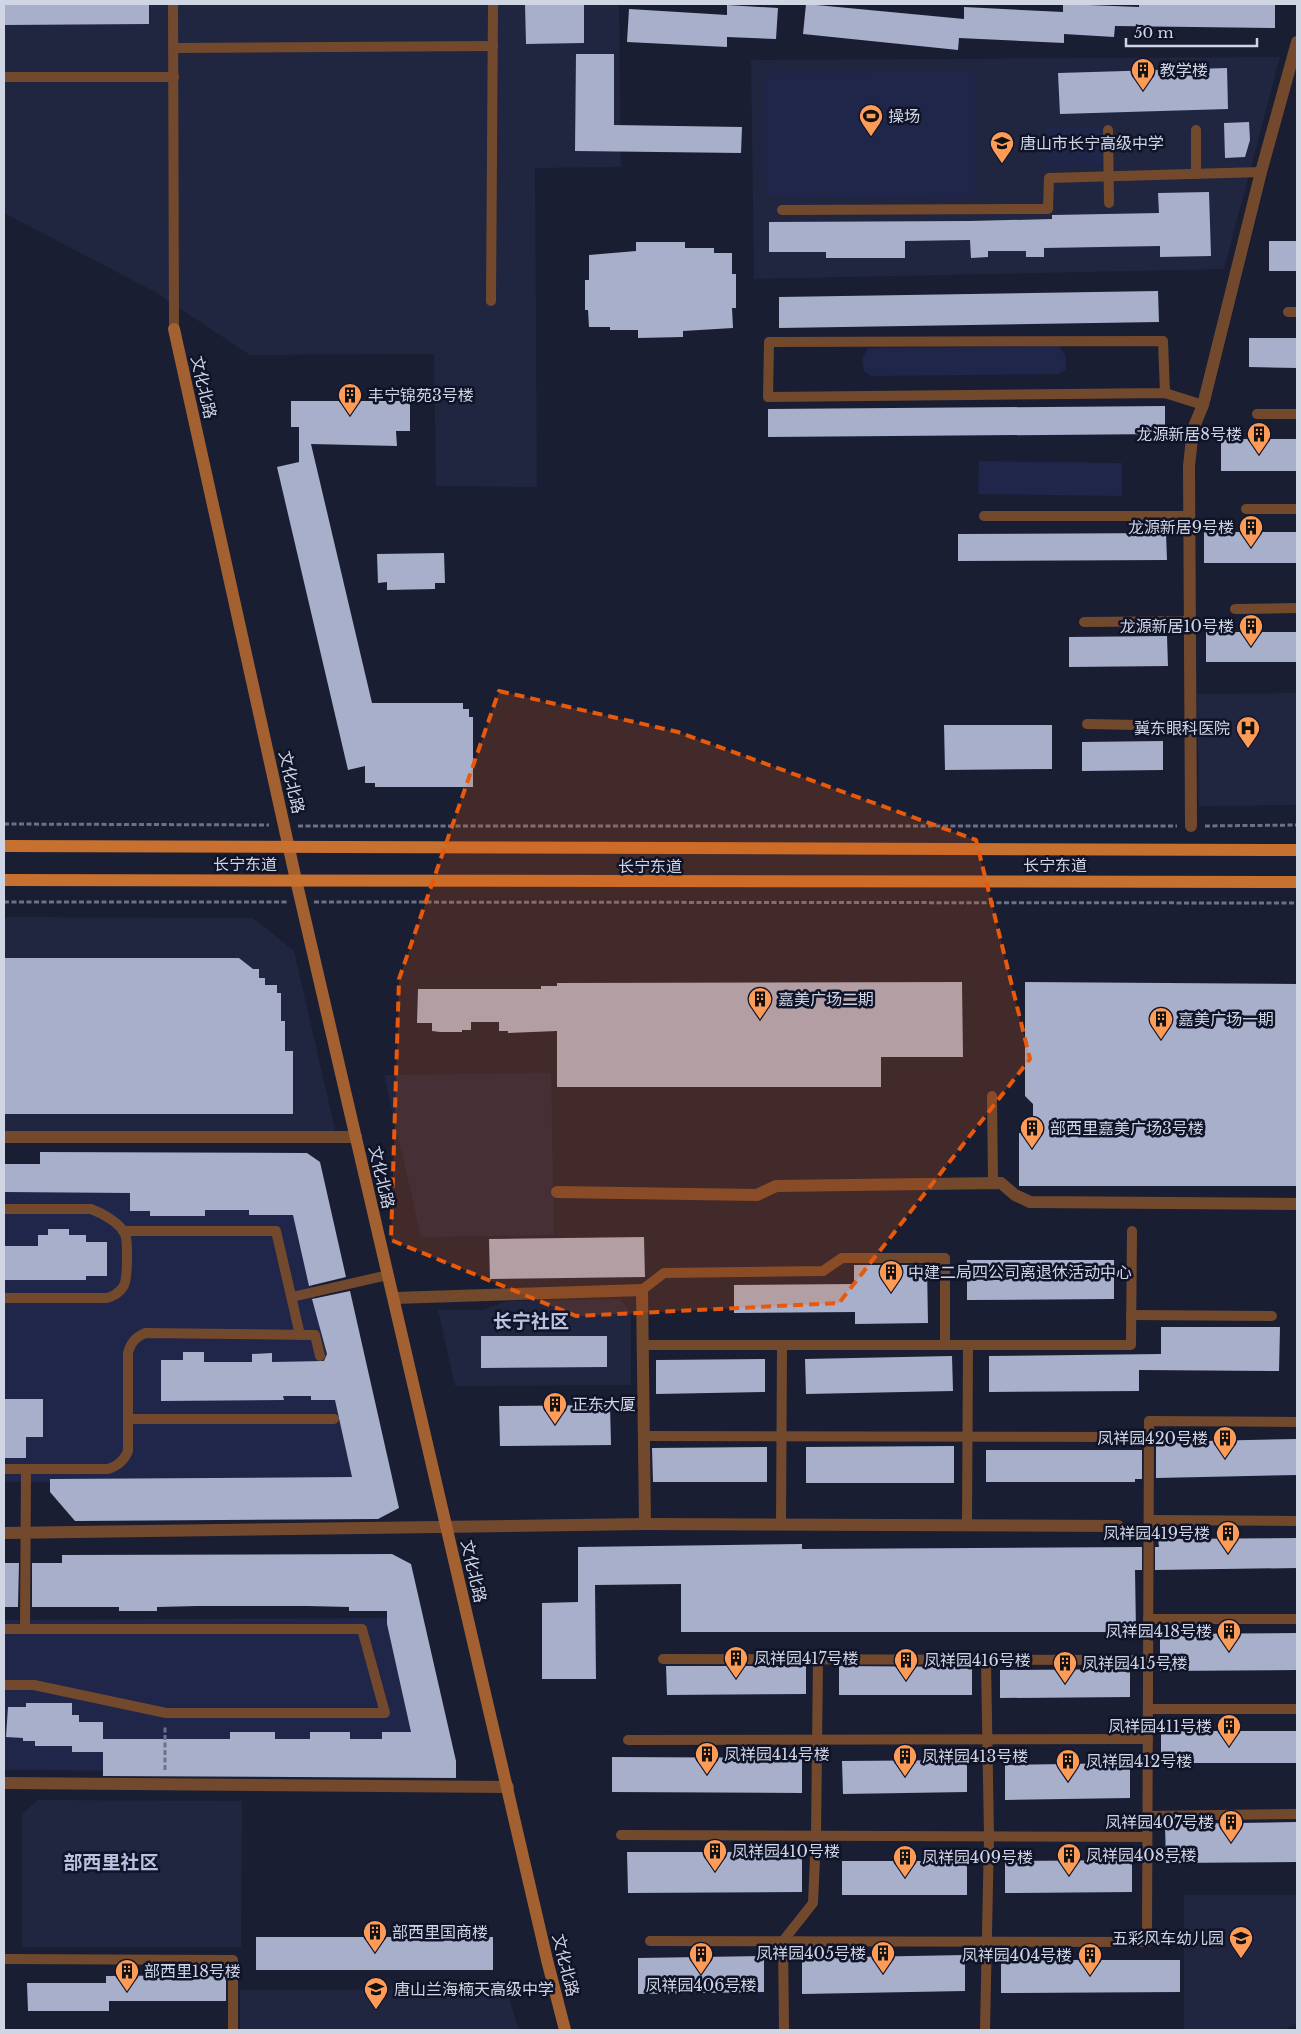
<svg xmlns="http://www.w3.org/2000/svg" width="1301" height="2034" viewBox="0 0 1301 2034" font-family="'Libre Baskerville','Noto Sans SC',serif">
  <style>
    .built { fill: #202640 }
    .green { fill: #1f264a }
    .building { fill: #a7afcb }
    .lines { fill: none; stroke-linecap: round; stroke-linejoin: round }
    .path { stroke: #6d7283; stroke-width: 3; stroke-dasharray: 5 2.5; stroke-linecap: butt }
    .lane { stroke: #73492d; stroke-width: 10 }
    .street { stroke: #73492d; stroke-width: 12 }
    .secondary { stroke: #a36030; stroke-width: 12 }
    .primary { stroke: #c7702f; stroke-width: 12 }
    .marked { fill: #e8590c; fill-opacity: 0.2; stroke: #e8590c; stroke-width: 4; stroke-dasharray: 10 6; stroke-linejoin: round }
    .labels { text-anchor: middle; stroke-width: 5; stroke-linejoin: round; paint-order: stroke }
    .poi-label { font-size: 16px; fill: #d0d5e3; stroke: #101429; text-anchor: start }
    .street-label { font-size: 16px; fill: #d0d5e3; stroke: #101429 }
    .quarter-label { font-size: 19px; font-weight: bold; fill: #bac2df; stroke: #101429 }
  </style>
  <rect width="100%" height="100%" fill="#191e33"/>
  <g class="built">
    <polygon points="4,4 619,4 621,167 535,168 537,487 436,486 434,354 250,355 155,292 4,213"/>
    <polygon points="1280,57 1224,269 754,279 751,60"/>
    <polygon points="1297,693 1297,805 1199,806 1197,694"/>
    <polygon points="4,917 253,918 294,951 337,1138 4,1138"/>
    <polygon points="551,1073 554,1235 421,1237 384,1075"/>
    <polygon points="620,1299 631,1313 631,1385 455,1386 438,1310 483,1310 507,1301"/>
    <polygon points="38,1800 242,1801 241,1947 22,1947 22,1814"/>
    <polygon points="1184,1895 1297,1895 1297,2023 1285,2030 1184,2030"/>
    <polygon points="506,1989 519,2030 240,2030 240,1990"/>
  </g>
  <g class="green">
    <polygon points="975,71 976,198 767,196 764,78 774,73"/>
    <polygon points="1102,127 1102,166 1044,167 1044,128"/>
    <polygon points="1059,346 1066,356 1066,369 1059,374 871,376 864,371 862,358 868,348"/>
    <polygon points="979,461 1122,463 1122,496 978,494"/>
    <polygon points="4,1166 282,1167 362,1483 4,1482"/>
    <polygon points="391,1618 423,1773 4,1770 4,1620"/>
  </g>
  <g class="building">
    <polygon points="4,4 149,4 149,24 4,25"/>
    <polygon points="525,4 584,4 584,43 526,44"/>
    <polygon points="806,4 964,19 964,7 1063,12 1063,4 1139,7 1139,4 1275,4 1275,28 1115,26 1114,37 1064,34 1064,43 959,38 958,50 803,34"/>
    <polygon points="727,5 778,8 776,39 727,37 727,47 627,42 629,9 727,15"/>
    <polygon points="576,54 614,54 614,125 742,127 741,153 575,151"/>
    <polygon points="1227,68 1228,109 1060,114 1058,73"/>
    <polygon points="1249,122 1250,140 1245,157 1225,158 1224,123"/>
    <polygon points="1209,192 1211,256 1160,257 1160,246 1044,248 1044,257 1026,257 1026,251 988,251 988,257 971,258 970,240 905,241 905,258 826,258 826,252 769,252 769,222 970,221 1052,219 1052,215 1159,213 1158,193"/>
    <rect x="1269" y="241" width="28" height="30"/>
    <polygon points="636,242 685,242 685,248 714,248 714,253 732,253 732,274 736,274 736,308 732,308 733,328 683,331 683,337 638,338 638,330 610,330 610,327 589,327 588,310 585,310 585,280 589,280 589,255 636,251"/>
    <polygon points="1158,291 1159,322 779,328 779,297"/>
    <polygon points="1249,338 1297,338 1297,368 1249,367"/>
    <polygon points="291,401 410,401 410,431 396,431 397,446 311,444 372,703 463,703 463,709 469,709 469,717 473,717 473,787 375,787 375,783 365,783 365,766 348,770 277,467 299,462 299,427 291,427"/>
    <polygon points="1165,406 1165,434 768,437 768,409"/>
    <rect x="1221" y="439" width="76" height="32"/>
    <rect x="1204" y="532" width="93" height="31"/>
    <polygon points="1166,533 1167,560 958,561 958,534"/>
    <polygon points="444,553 445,583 435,583 435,589 387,590 387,582 378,583 377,554"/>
    <rect x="1206" y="632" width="91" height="30"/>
    <polygon points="1167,636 1168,666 1069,667 1069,637"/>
    <polygon points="944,725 1052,725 1052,769 945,770"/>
    <polygon points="1163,741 1163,770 1082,771 1082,742"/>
    <polygon points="4,958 239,958 253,969 259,969 259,978 265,978 265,985 277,985 277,993 281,993 281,1021 285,1021 285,1051 293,1051 293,1114 4,1114"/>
    <polygon points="962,982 963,1057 881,1057 881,1087 557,1087 557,1031 508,1033 508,1031 499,1031 499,1022 471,1022 471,1030 462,1030 462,1032 440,1032 432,1031 432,1023 417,1023 418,989 541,989 541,986 557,986 557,983"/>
    <polygon points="1025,982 1297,984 1297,1186 1019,1186 1019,1133 1033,1133 1033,1104 1025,1096"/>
    <polygon points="40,1152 307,1153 320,1162 346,1277 309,1286 293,1215 249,1215 249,1210 205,1210 205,1216 150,1216 150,1211 130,1211 130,1193 4,1192 4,1164 40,1164"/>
    <polygon points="48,1229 69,1229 69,1235 86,1235 86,1242 107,1242 107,1276 86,1276 86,1280 4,1280 4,1246 38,1246 38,1235 48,1235"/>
    <polygon points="644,1237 645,1277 490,1279 489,1239"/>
    <polygon points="967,1260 1114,1260 1114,1299 967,1300"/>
    <polygon points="854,1265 927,1265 928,1323 855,1324 855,1312 734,1313 734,1285 854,1284"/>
    <polygon points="350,1291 399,1508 378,1519 75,1521 50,1492 50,1479 352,1477 335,1400 311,1400 311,1396 283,1396 284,1400 161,1401 161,1360 183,1360 183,1352 204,1352 204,1362 252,1362 252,1354 272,1353 272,1362 324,1361 327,1354 312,1299"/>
    <polygon points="1161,1327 1280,1327 1279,1371 1139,1370 1139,1391 989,1392 989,1356 1161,1354"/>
    <polygon points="481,1336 607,1336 607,1367 481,1368"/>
    <polygon points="952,1356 953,1391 806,1394 805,1359"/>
    <polygon points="765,1359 765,1392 656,1394 656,1360"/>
    <polygon points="4,1399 43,1399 43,1437 26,1437 26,1458 4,1458"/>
    <polygon points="610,1405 611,1445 500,1446 499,1406"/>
    <polygon points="1297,1439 1297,1475 1156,1478 1156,1442"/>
    <polygon points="954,1446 954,1483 806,1483 806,1447"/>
    <polygon points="767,1447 767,1482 653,1482 652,1448"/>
    <polygon points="986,1450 1142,1450 1142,1479 1135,1479 1135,1482 986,1482"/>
    <polygon points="1297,1538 1297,1568 1155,1570 1155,1547 1159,1547 1158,1539"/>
    <polygon points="802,1544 802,1549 1142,1547 1142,1570 1135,1570 1136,1632 681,1632 681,1584 595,1585 596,1679 542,1679 542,1603 578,1602 578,1547"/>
    <polygon points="392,1554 411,1564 456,1761 456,1778 103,1776 103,1752 72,1752 72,1746 35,1746 35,1741 23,1741 23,1738 6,1737 8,1707 26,1707 26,1703 72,1703 72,1715 79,1715 79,1722 103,1722 103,1739 230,1739 230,1732 275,1732 275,1739 310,1739 310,1732 350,1732 350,1739 382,1739 382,1732 411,1732 387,1624 387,1611 349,1611 349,1607 308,1606 197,1606 157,1607 157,1611 119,1611 119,1607 32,1607 32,1563 62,1563 62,1555"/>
    <polygon points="4,1563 19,1563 18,1607 4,1607"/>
    <polygon points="1297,1633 1297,1670 1160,1671 1160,1634"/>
    <polygon points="666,1666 806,1666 806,1694 667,1695"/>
    <polygon points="839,1666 972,1667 972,1695 839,1695"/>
    <polygon points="1130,1669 1130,1697 1000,1698 1000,1670"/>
    <rect x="1161" y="1731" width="136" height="32"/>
    <polygon points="612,1757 802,1758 802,1793 612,1792"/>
    <polygon points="967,1760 967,1792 843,1794 842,1761"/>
    <polygon points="1130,1763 1130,1798 1005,1800 1005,1765"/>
    <polygon points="1297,1822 1297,1862 1166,1863 1165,1824"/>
    <polygon points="627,1852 802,1852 802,1892 628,1893"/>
    <polygon points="1132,1860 1132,1892 1005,1893 1005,1861"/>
    <rect x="842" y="1861" width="125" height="34"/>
    <rect x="256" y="1937" width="237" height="33"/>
    <polygon points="965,1955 965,1991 802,1994 802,1958"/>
    <polygon points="764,1956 764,1992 638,1994 638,1958"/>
    <polygon points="1001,1960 1180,1960 1180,1992 1001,1993"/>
    <polygon points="226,1975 226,2001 109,2001 109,2011 28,2011 27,1983 106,1983 106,1976"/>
  </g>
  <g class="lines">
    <g class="path">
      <polyline points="4,824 269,825"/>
      <polyline points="298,826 1177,826"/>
      <polyline points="1205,826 1297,825"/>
      <polyline points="4,902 288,902"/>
      <polyline points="314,902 1297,903"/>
      <polyline points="165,1770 165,1726"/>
    </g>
    <g class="lane">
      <polyline points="173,4 174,329"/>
      <polyline points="174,48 493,46"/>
      <polyline points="4,77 174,77"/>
      <polyline points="1108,130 1109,203"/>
      <polyline points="1196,174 1196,130"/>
      <polyline points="782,210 1048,209 1049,178 1261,172"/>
      <polyline points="491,301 493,4"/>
      <polyline points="1288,312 1297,312"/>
      <polyline points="1165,393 1163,341 769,342 768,397 1165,393 1203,405"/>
      <polyline points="1257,414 1297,414"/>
      <polyline points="1246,509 1297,509"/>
      <polyline points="984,516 1189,516"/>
      <polyline points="1235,609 1297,608"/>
      <polyline points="1084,622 1190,621"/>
      <polyline points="1087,724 1190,726"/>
      <polyline points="992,1096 993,1183"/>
      <path d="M4,1209h87c11,4 29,14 34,25 3,8 3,47 -2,53 -4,6 -9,9 -16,11h-103"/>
      <polyline points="123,1231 276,1231 300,1335"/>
      <polyline points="642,1290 664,1273 823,1271 842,1258 945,1258 945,1345"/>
      <polyline points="292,1297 388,1275"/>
      <polyline points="1131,1315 1272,1316"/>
      <polyline points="643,1345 1131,1345 1132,1231"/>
      <polyline points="128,1419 334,1419"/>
      <polyline points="644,1436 1124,1437"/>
      <path d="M4,1469h104c10,-3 16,-8 20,-18v-98c3,-11 7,-15 17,-20l170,2 5,21"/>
      <polyline points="1149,1520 1297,1521"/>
      <polyline points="781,1525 782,1345"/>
      <polyline points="967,1525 968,1345"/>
      <polyline points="1148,1619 1297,1619"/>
      <polyline points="4,1629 362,1629 385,1713 166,1713 34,1685 4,1685"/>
      <polyline points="25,1629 26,1469"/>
      <polyline points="663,1659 1148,1660"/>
      <polyline points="1148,1709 1297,1709"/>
      <polyline points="628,1740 1148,1739"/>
      <polyline points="1147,1816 1297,1814"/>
      <polyline points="621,1835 1147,1837"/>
      <polyline points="650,1941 1147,1942 1149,1421 1297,1422"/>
      <polyline points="4,1959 233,1960 233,2030"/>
      <polyline points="784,2030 783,1941 813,1903 816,1836 818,1660"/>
      <polyline points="985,2030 989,1836 986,1661"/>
    </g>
    <g class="street">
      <polyline points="1191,826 1189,466 1193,429 1203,405 1261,172 1297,42"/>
      <polyline points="4,1137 356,1137"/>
      <polyline points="557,1192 757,1195 776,1186 1001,1183 1015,1195 1030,1202 1297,1204"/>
      <polyline points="394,1298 642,1290 645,1524"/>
      <polyline points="4,1533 645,1524 1118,1526"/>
      <polyline points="4,1783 508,1787"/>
    </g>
    <polyline class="secondary" points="174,329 296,880 547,1960 565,2030"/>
    <g class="primary">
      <polyline points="4,846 1297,850"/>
      <polyline points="4,880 1297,882"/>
    </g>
  </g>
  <path class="marked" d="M499,691l179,41 298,108 54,219 -191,244 -263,13 -185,-76 8,-261z"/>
  <defs>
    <g id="building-pin" transform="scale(1.25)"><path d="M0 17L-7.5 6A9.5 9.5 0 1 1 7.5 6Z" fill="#fe9c57" stroke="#101429"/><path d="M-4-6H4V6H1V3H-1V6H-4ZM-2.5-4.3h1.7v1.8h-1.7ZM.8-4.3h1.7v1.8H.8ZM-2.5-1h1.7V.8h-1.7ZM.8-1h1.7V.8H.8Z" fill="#111"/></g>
    <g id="stadium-pin" transform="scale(1.25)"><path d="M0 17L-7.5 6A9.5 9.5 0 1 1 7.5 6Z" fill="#fe9c57" stroke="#101429"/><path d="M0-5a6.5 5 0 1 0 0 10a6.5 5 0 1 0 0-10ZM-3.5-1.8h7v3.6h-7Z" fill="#111"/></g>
    <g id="school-pin" transform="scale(1.25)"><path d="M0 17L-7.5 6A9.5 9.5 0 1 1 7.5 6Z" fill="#fe9c57" stroke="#101429"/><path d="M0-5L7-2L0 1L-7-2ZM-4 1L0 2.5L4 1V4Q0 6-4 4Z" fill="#111"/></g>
    <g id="hospital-pin" transform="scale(1.25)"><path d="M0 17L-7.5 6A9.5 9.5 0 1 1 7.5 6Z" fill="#fe9c57" stroke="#101429"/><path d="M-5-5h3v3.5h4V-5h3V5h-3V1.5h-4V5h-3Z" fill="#111"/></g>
  </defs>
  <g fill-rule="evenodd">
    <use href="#building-pin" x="1143" y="70"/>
    <use href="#stadium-pin" x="871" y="116"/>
    <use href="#school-pin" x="1002" y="143"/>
    <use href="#building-pin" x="350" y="395"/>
    <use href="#building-pin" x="1259" y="434"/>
    <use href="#building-pin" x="1251" y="527"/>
    <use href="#building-pin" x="1251" y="626"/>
    <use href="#hospital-pin" x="1248" y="728"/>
    <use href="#building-pin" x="760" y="999"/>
    <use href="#building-pin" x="1161" y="1019"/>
    <use href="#building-pin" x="1032" y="1128"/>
    <use href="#building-pin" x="891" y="1272"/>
    <use href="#building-pin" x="555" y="1404"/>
    <use href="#building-pin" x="1225" y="1438"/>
    <use href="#building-pin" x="1228" y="1533"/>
    <use href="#building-pin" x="1229" y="1631"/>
    <use href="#building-pin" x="736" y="1658"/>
    <use href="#building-pin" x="906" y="1660"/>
    <use href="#building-pin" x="1065" y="1663"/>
    <use href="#building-pin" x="1229" y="1726"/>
    <use href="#building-pin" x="707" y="1754"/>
    <use href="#building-pin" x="905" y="1756"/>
    <use href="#building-pin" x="1068" y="1761"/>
    <use href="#building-pin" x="1231" y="1822"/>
    <use href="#building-pin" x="715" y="1851"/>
    <use href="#building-pin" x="1069" y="1855"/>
    <use href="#building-pin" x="905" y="1857"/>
    <use href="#building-pin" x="375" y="1932"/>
    <use href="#school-pin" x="1241" y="1938"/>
    <use href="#building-pin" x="883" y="1953"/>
    <use href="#building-pin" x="701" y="1954"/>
    <use href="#building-pin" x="1090" y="1955"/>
    <use href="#building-pin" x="127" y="1971"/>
    <use href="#school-pin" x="376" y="1989"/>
  </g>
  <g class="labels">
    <g class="poi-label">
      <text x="1160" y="76">教学楼</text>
      <text x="888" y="122">操场</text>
      <text x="1020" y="149">唐山市长宁高级中学</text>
      <text x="368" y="401">丰宁锦苑3号楼</text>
      <text x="1242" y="440" text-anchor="end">龙源新居8号楼</text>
      <text x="1234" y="533" text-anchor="end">龙源新居9号楼</text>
      <text x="1234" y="632" text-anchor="end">龙源新居10号楼</text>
      <text x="1230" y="734" text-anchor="end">冀东眼科医院</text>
      <text x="778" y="1005">嘉美广场二期</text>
      <text x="1178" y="1025">嘉美广场一期</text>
      <text x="1050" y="1134">部西里嘉美广场3号楼</text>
      <text x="908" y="1278">中建二局四公司离退休活动中心</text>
      <text x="572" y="1410">正东大厦</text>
      <text x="1208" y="1444" text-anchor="end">凤祥园420号楼</text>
      <text x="1210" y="1539" text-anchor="end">凤祥园419号楼</text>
      <text x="1212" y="1637" text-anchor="end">凤祥园418号楼</text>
      <text x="754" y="1664">凤祥园417号楼</text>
      <text x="924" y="1666">凤祥园416号楼</text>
      <text x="1082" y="1669">凤祥园415号楼</text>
      <text x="1212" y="1732" text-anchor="end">凤祥园411号楼</text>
      <text x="724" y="1760">凤祥园414号楼</text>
      <text x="922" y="1762">凤祥园413号楼</text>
      <text x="1086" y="1767">凤祥园412号楼</text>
      <text x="1214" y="1828" text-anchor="end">凤祥园407号楼</text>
      <text x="732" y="1857">凤祥园410号楼</text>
      <text x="1086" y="1861">凤祥园408号楼</text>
      <text x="922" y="1863">凤祥园409号楼</text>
      <text x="392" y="1938">部西里国商楼</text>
      <text x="1224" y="1944" text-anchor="end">五彩风车幼儿园</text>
      <text x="866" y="1959" text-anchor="end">凤祥园405号楼</text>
      <text x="1072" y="1961" text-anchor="end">凤祥园404号楼</text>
      <text x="144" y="1977">部西里18号楼</text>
      <text x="701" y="1991" text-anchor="middle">凤祥园406号楼</text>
      <text x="394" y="1995">唐山兰海楠天高级中学</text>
    </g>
    <g class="street-label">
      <text transform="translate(204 387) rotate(77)" y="6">文化北路</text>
      <text transform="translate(292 782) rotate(77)" y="6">文化北路</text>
      <text x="245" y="870">长宁东道</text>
      <text x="1055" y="871">长宁东道</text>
      <text x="650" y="872">长宁东道</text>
      <text transform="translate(382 1177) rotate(77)" y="6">文化北路</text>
      <text transform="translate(474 1571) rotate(77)" y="6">文化北路</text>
      <text transform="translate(566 1965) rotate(76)" y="6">文化北路</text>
    </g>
    <g class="quarter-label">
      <text x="531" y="1328">长宁社区</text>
      <text x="111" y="1869">部西里社区</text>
    </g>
  </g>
  <rect width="1301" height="2034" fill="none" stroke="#d0d5e3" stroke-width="10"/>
  <path d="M1126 38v8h131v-8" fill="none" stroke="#d0d5e3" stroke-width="2.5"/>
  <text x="1134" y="38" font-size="15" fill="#d0d5e3" stroke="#101429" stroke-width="4" paint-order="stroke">50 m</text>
</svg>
